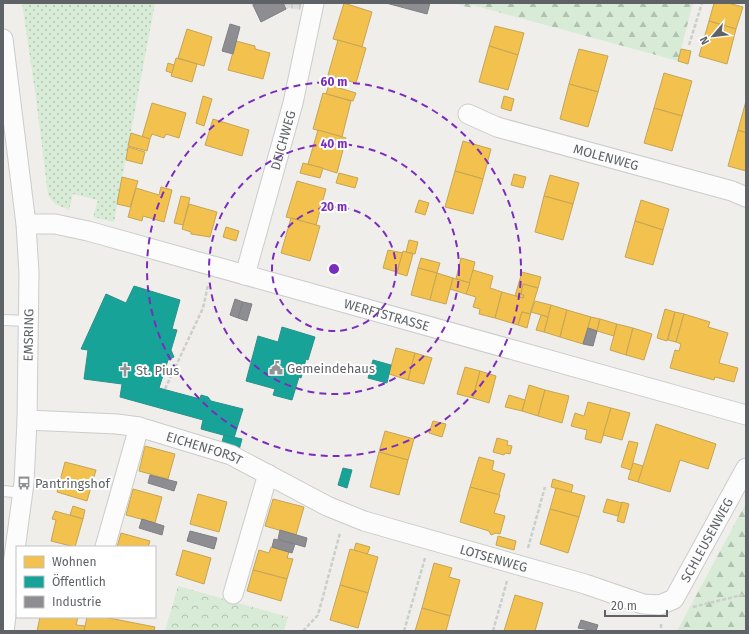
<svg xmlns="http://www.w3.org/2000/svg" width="749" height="634" viewBox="0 0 749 634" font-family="'Fira Sans',sans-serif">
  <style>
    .industrial { fill: url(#industrial-grid) }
    .grass { fill: url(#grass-dots) }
    .forest { fill: url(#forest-firs) }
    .park { fill: url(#park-crowns) }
    .homes { fill: #f2c14e; stroke: #c6a556 }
    .public { fill: #17a398; stroke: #2d908a }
    .industry { fill: #8d8d92; stroke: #7f8085 }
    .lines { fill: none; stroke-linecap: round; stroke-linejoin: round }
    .lane-casing { stroke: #cbcccc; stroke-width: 12 }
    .street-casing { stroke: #cbcccc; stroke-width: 21 }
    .path { stroke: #cacfcc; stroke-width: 2.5; stroke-dasharray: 4 2; stroke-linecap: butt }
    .lane { stroke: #fdfcfc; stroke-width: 10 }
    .street { stroke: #fdfcfc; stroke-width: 19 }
    .ring { fill: none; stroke: #7b2cbf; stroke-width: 2; stroke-dasharray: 7 5 }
    .labels { text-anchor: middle; stroke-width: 4; stroke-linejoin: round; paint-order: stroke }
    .street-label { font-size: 13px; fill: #5f6368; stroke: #fff }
    .poi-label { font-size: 13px; fill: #5f6368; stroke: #fff; text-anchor: start }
    .centre { fill: #7b2cbf; stroke: #fff; stroke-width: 2 }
    .ring-label { font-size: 12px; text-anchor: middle; font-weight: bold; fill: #7b2cbf; stroke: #fff; stroke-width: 4; stroke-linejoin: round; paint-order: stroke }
  </style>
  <defs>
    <pattern id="industrial-grid" width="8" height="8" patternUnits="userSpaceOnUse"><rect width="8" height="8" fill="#dfddda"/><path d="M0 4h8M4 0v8" fill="none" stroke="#b8b7b5"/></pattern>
    <pattern id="grass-dots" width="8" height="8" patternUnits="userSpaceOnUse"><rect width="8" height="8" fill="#d8ebd6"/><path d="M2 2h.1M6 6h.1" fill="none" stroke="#b2c2b1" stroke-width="1.8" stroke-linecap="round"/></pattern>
    <pattern id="forest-firs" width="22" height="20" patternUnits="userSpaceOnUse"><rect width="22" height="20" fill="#d8ebd6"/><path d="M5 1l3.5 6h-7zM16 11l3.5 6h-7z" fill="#b2c2b1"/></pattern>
    <pattern id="park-crowns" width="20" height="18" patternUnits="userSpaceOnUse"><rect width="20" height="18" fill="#d8ebd6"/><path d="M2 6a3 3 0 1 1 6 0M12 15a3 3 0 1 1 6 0" fill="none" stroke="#b2c2b1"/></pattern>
  </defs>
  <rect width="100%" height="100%" fill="#efeeea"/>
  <polygon class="industrial" points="251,3 302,3 300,10 289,8 261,22"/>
  <polygon class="grass" points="22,3 155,3 114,222 93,217 98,200 73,194 69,210 55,204 48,195 36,98"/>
  <g class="forest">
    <polygon points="452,3 693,3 678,61 472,5 471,8"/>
    <polygon points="746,503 746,631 677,631"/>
  </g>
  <polygon class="park" points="178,586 288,617 284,631 165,631"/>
  <g class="homes">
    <polygon points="344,3 372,12 362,47 333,39"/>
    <polygon points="714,3 728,3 743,7 736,29 709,21"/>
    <polygon points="709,21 736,29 727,64 699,56"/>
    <polygon points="495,26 524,33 518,55 489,46"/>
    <polygon points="187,29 212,37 204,66 178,58"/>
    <polygon points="338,40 366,48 356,83 328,75"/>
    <polygon points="236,41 255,46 255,49 270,53 263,79 228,70"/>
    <polygon points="489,46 518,55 508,90 479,82"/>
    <polygon points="579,49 608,56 598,92 569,84"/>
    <polygon points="681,49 691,51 688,64 678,61"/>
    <polygon points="176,58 197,64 192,82 171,76"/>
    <polygon points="168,63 174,65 172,73 166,71"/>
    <polygon points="664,73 692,81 682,116 654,108"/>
    <polygon points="569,84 598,92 588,127 560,119"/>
    <polygon points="329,85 356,93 353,101 326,94"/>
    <polygon points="323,93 351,101 342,137 313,129"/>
    <polygon points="203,96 212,99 204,126 196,123"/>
    <polygon points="504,96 514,99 511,111 501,108"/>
    <polygon points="746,101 746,133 738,130"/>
    <polygon points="152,103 186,113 179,138 166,134 164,138 152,134 150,139 142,137"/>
    <polygon points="654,108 682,116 672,151 644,143"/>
    <polygon points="213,119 249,130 242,156 205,145"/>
    <polygon points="318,130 346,138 337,173 308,164"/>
    <polygon points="738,130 746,133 746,171 728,166"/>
    <polygon points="131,133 150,139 147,151 128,146"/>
    <polygon points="463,141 491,149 483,179 455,171"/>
    <polygon points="128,147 145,152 142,164 126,160"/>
    <polygon points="303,163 323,168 320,178 300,173"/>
    <polygon points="455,171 483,179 473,214 445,207"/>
    <polygon points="339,173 358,178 355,188 336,183"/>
    <polygon points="514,174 526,177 523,188 511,185"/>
    <polygon points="550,175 579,183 573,204 544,196"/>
    <polygon points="122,177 138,181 130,207 117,204"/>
    <polygon points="297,181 326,189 316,225 286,217"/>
    <polygon points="161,187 172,190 164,222 143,216 142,221 128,217 136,188 159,195"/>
    <polygon points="181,196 190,198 183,225 174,223"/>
    <polygon points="544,196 573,204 563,240 535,232"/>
    <polygon points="419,200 429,203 425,215 415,212"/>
    <polygon points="641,200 669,209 663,230 635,221"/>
    <polygon points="189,204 217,212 210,237 191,234 191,232 182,229"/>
    <polygon points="291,218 320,226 310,261 281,253"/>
    <polygon points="635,221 663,230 653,265 625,257"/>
    <polygon points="226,227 239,231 236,241 223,237"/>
    <polygon points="409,240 418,242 415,254 406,252"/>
    <polygon points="388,250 403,253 397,272 383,268"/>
    <polygon points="403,251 413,254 407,276 397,273"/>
    <polygon points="421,258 440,263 437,273 418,268"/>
    <polygon points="461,258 475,262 470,283 456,279"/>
    <polygon points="418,268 437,273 430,300 411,295"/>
    <polygon points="473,270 493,276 490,288 502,292 495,318 479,314 480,309 473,307 476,297 466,294"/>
    <polygon points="522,272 541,277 538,288 523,284 521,294 524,295 523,298 515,296"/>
    <polygon points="437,273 453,278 446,304 430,300"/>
    <polygon points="453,278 470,283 466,294 450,289"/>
    <polygon points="523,284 538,288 530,314 522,312 518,325 495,318 502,292 523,298 524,295 521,294"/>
    <polygon points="535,301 551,305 548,317 531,312"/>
    <polygon points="551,305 567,310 560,337 544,332"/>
    <polygon points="665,309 675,312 667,341 657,338"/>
    <polygon points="567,310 591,317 583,344 560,337"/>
    <polygon points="522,312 530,314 531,312 527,328 518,325"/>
    <polygon points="675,312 684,314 676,342 668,340"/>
    <polygon points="684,314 710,322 708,327 728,333 719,363 738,368 734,382 715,377 714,380 670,368 675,350 679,351 681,344 676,342"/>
    <polygon points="541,315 548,317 544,332 536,330"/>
    <polygon points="591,317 600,319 597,331 588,328"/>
    <polygon points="600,319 617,324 614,336 597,331"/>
    <polygon points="617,324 633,328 626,355 610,350"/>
    <polygon points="633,328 652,334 644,360 626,355"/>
    <polygon points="396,348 415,353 408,380 389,374"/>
    <polygon points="415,353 432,358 424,384 408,380"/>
    <polygon points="465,367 480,371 473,398 457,394"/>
    <polygon points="480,371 496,376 489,403 473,398"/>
    <polygon points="529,385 545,390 538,416 522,411"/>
    <polygon points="545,390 569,396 562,423 538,416"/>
    <polygon points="509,395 525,400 522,411 505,407"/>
    <polygon points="588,402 611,408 601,443 585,439 587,430 571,426 575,413 584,416"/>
    <polygon points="611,408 630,413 622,440 603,435"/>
    <polygon points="433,421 446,424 442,437 429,433"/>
    <polygon points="656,424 716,444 708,469 680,460 670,492 638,482"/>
    <polygon points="385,431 414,439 408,460 379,452"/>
    <polygon points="497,438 508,441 507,445 512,446 510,454 505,453 504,455 493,452"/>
    <polygon points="629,441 638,443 631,470 621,467"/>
    <polygon points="145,446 175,454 168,479 139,471"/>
    <polygon points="379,452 408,460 399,495 370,487"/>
    <polygon points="479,457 494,461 492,470 505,474 499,495 470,487"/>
    <polygon points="65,462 96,470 87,501 57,492"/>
    <polygon points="633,463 643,466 638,482 628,479"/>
    <polygon points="553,479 573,485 571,493 551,487"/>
    <polygon points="470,487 500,495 494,513 505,516 500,534 496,533 491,535 489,531 460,522"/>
    <polygon points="556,488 585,496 579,517 550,509"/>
    <polygon points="133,489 162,497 155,523 126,515"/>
    <polygon points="198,494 227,502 219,532 190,524"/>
    <polygon points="273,499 304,507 296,535 265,526"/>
    <polygon points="607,499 622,503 618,516 603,512"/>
    <polygon points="622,502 629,504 624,523 617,521"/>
    <polygon points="73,506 85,510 83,519 70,515"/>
    <polygon points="550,509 579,517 568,553 540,544"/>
    <polygon points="55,511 83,519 75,547 51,541 56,520 52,519"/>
    <polygon points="121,533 150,541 148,547 117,547"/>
    <polygon points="498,536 516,541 514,550 496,545"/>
    <polygon points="356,543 370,547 367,555 354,550"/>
    <polygon points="271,547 289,552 287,558 293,559 287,579 253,570 259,550 269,553"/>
    <polygon points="350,549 378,557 368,593 340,585"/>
    <polygon points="183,550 211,558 204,584 176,575"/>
    <polygon points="434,563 452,568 449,577 460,580 450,616 422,608"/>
    <polygon points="253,570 287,579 281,601 247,591"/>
    <polygon points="340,585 368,593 358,628 330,620"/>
    <polygon points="515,595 543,603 535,631 504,631"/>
    <polygon points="422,608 450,616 446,631 415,631"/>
    <polygon points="40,617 78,617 76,625 85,626 84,631 37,631"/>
    <polygon points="87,617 104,617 155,627 154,631 84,631"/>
  </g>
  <g class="public">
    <polygon points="134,286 180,300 172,329 177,330 171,350 174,357 168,360 159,388 200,399 201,395 208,397 211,401 243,409 234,438 201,429 203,420 120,397 122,384 84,379 88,350 81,349 106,294 126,303"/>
    <polygon points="282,327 315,337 308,360 306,359 301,378 299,377 292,400 273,395 275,389 246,381 258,336 278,342"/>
    <polygon points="373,360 391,365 387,383 368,378"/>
    <polygon points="224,435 242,439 239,450 221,445"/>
    <polygon points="343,468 352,470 347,488 338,485"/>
  </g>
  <g class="industry">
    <polygon points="258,3 283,3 286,9 261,22 253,5"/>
    <polygon points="386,3 430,3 427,14"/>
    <polygon points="230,24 240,27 233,54 222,51"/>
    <polygon points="235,299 243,302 238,318 230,315"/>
    <polygon points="243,302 252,304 247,321 238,318"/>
    <polygon points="588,328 597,331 593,346 583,344"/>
    <polygon points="150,475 177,482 174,491 148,483"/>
    <polygon points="142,519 164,526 162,535 139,528"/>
    <polygon points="280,530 307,538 305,547 278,539"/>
    <polygon points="190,531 217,538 214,549 187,541"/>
    <polygon points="274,539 295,544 292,553 272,547"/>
    <polygon points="581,620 598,625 596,631 578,628"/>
  </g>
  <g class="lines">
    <g class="lane-casing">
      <g id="lane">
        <polyline points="3,320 28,321"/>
        <polyline points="3,491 23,493"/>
      </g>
    </g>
    <g class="street-casing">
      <g id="street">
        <polyline points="3,39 26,224 29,273 27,420 24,483 4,631"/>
        <path id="s1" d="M468,114l29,13 235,64 14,6"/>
        <path id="s2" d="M26,224h29l33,7 658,184"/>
        <path id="s3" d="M245,275l48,-172 21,-100"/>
        <path id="s4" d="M27,420l90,4 22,3 92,28 96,51 37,15 221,63 58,20 17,1 14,-6 72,-131"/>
        <polyline points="105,547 139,427"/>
        <polyline points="233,594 268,474"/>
      </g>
    </g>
    <g class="path">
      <polyline points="689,45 702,3"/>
      <polyline points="165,389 203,308 208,285"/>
      <polyline points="528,548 545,487"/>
      <polyline points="693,607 746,594"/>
      <polyline points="661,624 661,631"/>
      <polyline points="303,631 318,615 340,533"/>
      <polyline points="404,631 425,558"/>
      <polyline points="493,631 507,581"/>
    </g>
    <use href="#lane" class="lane"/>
    <use href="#street" class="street"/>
  </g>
  <g class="ring">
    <circle cx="334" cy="269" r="62"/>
    <circle cx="334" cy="269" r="125"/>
    <circle cx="334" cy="269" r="187"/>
  </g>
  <defs>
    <g id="civic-bare" transform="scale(1.08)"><path d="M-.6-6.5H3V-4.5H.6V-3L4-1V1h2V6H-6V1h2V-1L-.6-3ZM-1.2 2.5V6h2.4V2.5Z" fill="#919496" stroke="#fff" stroke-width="2.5" paint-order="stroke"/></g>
    <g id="church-bare" transform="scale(1.08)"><path d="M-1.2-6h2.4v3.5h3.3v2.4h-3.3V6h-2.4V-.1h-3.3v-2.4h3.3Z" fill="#919496" stroke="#fff" stroke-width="2.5" paint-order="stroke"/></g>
    <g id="bus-bare" transform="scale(1.08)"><path d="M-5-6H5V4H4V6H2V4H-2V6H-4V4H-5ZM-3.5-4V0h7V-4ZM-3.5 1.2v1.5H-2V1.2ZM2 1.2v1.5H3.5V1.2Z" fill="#919496" stroke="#fff" stroke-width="2.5" paint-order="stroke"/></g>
  </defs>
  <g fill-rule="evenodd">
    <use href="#civic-bare" x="276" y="368"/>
    <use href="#church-bare" x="125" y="370"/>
    <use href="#bus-bare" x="24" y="483"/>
  </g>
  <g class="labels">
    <g class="street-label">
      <text dy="5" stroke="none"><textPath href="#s3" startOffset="140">DEICHWEG</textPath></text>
      <text dy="5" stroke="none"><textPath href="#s1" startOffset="145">MOLENWEG</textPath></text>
      <text dy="5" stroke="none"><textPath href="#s2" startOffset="373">WERFTSTRASSE</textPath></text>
      <text transform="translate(28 335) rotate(-89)" y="5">EMSRING</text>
      <text dy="5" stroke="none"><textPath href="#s4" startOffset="181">EICHENFORST</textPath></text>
      <text dy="5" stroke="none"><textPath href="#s4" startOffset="748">SCHLEUSENWEG</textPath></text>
      <text dy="5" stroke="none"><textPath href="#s4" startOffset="492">LOTSENWEG</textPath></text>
    </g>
    <g class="poi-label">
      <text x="287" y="373">Gemeindehaus</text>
      <text x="136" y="375">St. Pius</text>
      <text x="35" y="488">Pantringshof</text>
    </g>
  </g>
  <circle cx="334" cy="269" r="6" class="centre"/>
  <g class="ring-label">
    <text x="334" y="86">60 m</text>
    <text x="334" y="148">40 m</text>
    <text x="334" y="211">20 m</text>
  </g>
  <rect width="749" height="634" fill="none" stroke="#5f6368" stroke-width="8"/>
  <rect x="16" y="546" width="140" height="72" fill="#ffffff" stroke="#bfc1c3"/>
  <rect x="24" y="556" width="20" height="12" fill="#f2c14e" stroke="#bfc1c3"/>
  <text x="52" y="566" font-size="12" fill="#5f6368">Wohnen</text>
  <rect x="24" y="576" width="20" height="12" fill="#17a398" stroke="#bfc1c3"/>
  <text x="52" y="586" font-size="12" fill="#5f6368">Öffentlich</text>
  <rect x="24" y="596" width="20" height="12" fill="#8d8d92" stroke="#bfc1c3"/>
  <text x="52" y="606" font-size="12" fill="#5f6368">Industrie</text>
  <g transform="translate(713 36) rotate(242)" stroke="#ffffff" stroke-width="3" paint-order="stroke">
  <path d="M0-3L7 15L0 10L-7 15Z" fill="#5f6368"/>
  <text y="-6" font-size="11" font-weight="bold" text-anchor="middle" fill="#5f6368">N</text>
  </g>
  <path d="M605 610v6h62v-6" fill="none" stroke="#5f6368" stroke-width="2"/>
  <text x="611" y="610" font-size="12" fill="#5f6368" stroke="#ffffff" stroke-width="3" paint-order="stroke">20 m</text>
</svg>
